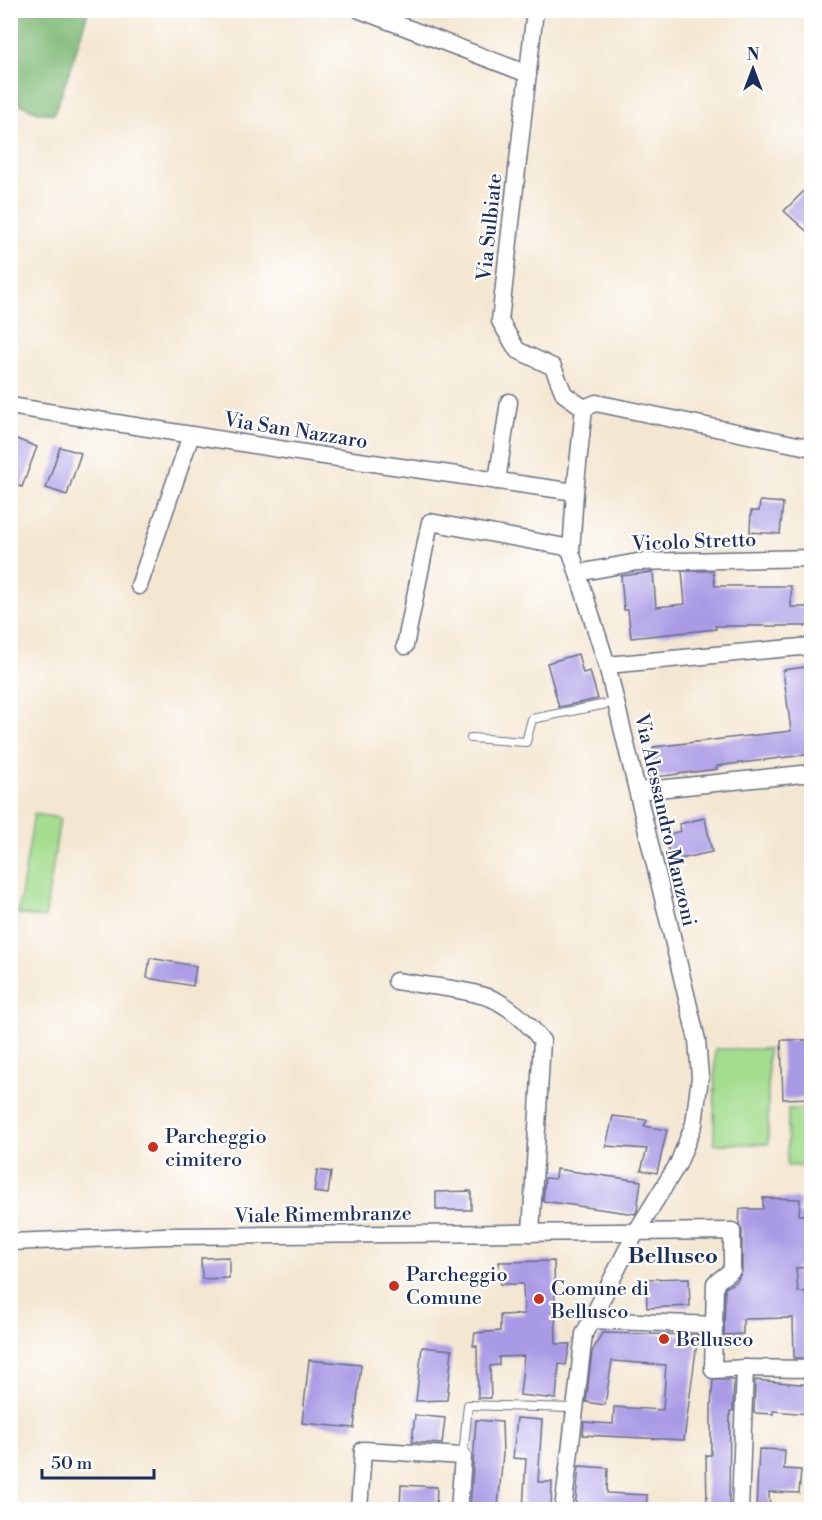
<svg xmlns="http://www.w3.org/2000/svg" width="822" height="1520" viewBox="0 0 822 1520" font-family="'Libre Bodoni',serif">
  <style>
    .green { fill: #a4dd8f; stroke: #608676; stroke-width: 1.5 }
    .forest { fill: #83bc7a; stroke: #4f766c; stroke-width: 1.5 }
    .building { fill: #a99ae5 }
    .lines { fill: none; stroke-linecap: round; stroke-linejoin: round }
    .service-casing { stroke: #676f86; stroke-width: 10 }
    .minor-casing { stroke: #676f86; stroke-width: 19 }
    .service { stroke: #fff; stroke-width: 8 }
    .minor { stroke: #fff; stroke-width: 16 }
    .poi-dot { fill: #c8321e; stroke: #fff; stroke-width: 2 }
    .labels { text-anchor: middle; stroke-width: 4.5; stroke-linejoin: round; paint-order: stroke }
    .street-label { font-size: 20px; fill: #1b2f5e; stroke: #fff }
    .poi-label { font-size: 20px; fill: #1b2f5e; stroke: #fff; text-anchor: start }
    .quarter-label { font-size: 22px; font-weight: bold; fill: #1b2f5e; stroke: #fff }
  </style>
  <rect width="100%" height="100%" fill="#fff"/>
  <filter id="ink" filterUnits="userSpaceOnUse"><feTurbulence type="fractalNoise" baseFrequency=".0167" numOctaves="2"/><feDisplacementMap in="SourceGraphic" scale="12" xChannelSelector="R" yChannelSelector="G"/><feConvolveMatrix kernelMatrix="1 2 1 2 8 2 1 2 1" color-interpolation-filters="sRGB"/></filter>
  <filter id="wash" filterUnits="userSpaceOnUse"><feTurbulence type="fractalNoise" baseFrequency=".008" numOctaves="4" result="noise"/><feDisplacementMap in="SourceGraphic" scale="24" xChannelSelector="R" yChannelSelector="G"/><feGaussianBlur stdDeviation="1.35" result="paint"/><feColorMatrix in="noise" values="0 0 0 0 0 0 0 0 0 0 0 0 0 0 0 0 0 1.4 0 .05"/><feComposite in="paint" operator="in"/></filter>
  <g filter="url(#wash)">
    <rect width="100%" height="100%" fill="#f4e7d1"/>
    <g class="green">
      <polygon points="34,814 60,818 45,918 18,914"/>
      <polygon points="715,1049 768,1049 768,1144 714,1144"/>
      <polygon points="788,1109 811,1109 811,1166 787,1166"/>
    </g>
    <polygon class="forest" points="10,11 88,11 70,70 54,114 38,112 11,100"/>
    <g id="blocks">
      <g class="building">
        <polygon points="812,183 812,236 784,211"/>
        <polygon points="14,438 37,447 22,487 10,483 10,447"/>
        <polygon points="60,447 81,453 67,495 46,488"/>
        <polygon points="760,501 783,503 780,534 750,532 751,511 759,511"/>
        <polygon points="682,571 713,571 715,586 791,586 791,607 812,607 812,626 715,626 716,629 631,638 628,610 624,610 621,576 653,572 656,607 685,604"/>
        <polygon points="578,654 583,673 590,671 598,699 559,707 547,663"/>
        <polygon points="812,666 812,754 717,766 717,769 656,777 653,747 791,731 783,670"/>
        <polygon points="705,818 712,852 671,861 665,835 681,831 679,824"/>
        <polygon points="150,958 196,966 193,986 147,978"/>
        <polygon points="781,1040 812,1040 812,1098 783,1099"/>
        <polygon points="613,1116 647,1120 644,1126 667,1130 657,1173 641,1170 647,1149 606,1146"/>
        <polygon points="556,1169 641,1181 637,1211 635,1214 543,1201 545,1178 555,1179"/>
        <polygon points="317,1170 331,1172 328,1194 314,1192"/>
        <polygon points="471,1191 471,1210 436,1210 436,1192"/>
        <polygon points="763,1198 800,1199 799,1215 812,1215 812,1267 796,1268 798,1292 812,1292 812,1358 794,1358 793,1318 743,1319 743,1334 724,1335 725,1288 737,1281 742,1271 742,1231 739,1224 740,1209 763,1209"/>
        <polygon points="229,1257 229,1278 202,1279 201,1258"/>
        <polygon points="554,1261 556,1344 570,1344 566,1365 559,1364 556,1399 520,1395 524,1356 499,1357 499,1365 490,1366 491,1398 478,1398 477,1346 473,1346 475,1333 500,1331 500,1315 524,1314 523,1284 500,1284 499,1262"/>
        <polygon points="689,1278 690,1306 647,1308 646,1279"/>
        <polygon points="602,1333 698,1335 684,1440 583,1435 584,1422 613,1424 614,1407 663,1410 666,1365 612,1361 605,1405 586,1402 592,1352"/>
        <polygon points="422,1347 452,1350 447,1400 416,1401"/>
        <polygon points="309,1360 361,1365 354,1428 302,1423"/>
        <polygon points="713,1380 734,1380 733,1411 730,1411 729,1509 713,1509 715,1504 707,1503 706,1455 711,1455 711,1406"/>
        <polygon points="755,1380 811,1385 809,1414 773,1411 773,1414 754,1413"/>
        <polygon points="415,1415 445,1418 442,1444 412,1442"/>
        <polygon points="517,1418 542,1420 538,1482 552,1482 551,1509 523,1509 526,1459 513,1458"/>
        <polygon points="476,1420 502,1422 503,1453 498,1507 493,1507 493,1509 470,1509"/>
        <polygon points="759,1449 785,1450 784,1469 801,1470 799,1493 769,1492 770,1509 756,1509"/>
        <polygon points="579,1466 608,1468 607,1493 647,1495 646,1509 575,1508"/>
        <polygon points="401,1485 437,1487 436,1509 400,1507"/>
      </g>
    </g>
  </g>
  <g filter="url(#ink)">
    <use href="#blocks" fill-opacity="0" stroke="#676f86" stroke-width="1.5"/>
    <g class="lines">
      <g class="service-casing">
        <g id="service">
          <polyline points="471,738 526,742 532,719 616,702"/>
          <polyline points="463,1456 468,1405 574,1408"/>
        </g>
      </g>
      <g class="minor-casing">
        <g id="minor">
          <polyline points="360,10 528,74"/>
          <polyline points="535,10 500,321 517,350 553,367 564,394 584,408"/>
          <polyline points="10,406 317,455 575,492"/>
          <polyline points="584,408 596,403 812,448"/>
          <polyline points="497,481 509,402"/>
          <polyline points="578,573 637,562 812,558"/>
          <polyline points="139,586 191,435"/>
          <polyline points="405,646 430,522 571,548"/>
          <polyline points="607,665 812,646"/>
          <polyline points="638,791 812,773"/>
          <path d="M396,981c25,4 81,9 101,20 18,10 33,24 45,40l-11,192"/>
          <polyline points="10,1242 164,1236 732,1231 732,1270 715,1283 713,1370 745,1368"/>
          <polyline points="590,1320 715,1325"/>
          <polyline points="359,1510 363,1450 463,1456 459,1510"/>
          <polyline points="563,1510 584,1334 636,1232 678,1164 694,1124 700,1077 697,1040 607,665 571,552 575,492 584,408"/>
          <polyline points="740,1510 745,1368 812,1369"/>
        </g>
      </g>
      <use href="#service" class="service"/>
      <use href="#minor" class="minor"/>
    </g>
  </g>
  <g class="poi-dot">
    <circle cx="153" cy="1147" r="6"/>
    <circle cx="394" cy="1286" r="6"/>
    <circle cx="539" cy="1299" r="6"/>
    <circle cx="664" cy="1339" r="6"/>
  </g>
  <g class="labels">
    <g class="street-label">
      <text transform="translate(489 227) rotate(-84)" y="7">Via Sulbiate</text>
      <text transform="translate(296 430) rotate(9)" y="7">Via San Nazzaro</text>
      <text transform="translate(694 541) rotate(-2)" y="7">Vicolo Stretto</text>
      <text transform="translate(666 820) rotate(77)" y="7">Via Alessandro Manzoni</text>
      <text transform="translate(323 1214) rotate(-1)" y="7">Viale Rimembranze</text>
    </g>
    <g class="poi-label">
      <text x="165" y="1143">Parcheggio<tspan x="165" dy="23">cimitero</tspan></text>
      <text x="406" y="1281">Parcheggio<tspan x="406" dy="23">Comune</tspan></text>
      <text x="551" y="1295">Comune di<tspan x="551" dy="23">Bellusco</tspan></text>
      <text x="676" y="1346">Bellusco</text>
    </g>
    <g class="quarter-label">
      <text x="673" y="1263">Bellusco</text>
    </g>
  </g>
  <rect width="822" height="1520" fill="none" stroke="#fff" stroke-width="36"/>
  <g transform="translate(753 69)" stroke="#ffffff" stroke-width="4.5" paint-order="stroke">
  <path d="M0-4.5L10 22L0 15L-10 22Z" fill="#1b2f5e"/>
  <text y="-9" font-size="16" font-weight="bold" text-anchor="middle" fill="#1b2f5e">N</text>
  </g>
  <path d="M42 1469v9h112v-9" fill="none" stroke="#1b2f5e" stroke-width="3"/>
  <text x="51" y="1469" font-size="18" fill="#1b2f5e" stroke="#ffffff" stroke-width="4.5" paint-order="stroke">50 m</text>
</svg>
